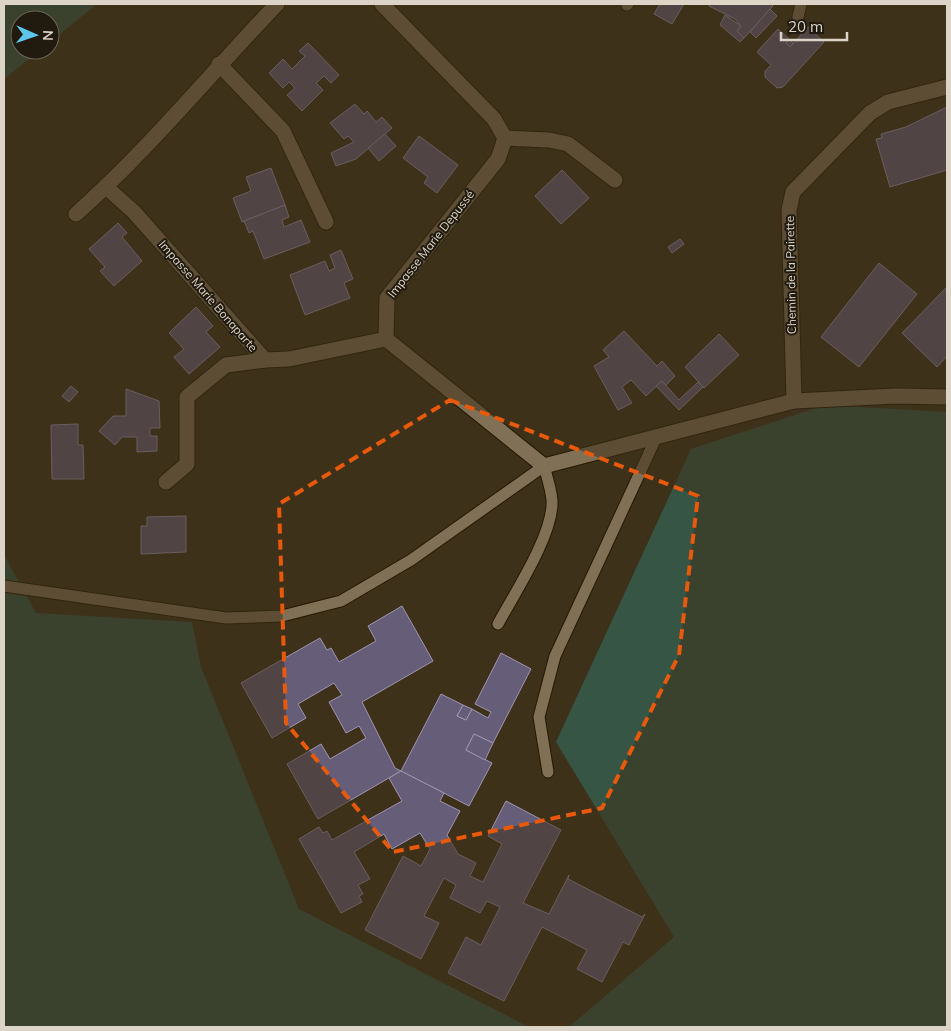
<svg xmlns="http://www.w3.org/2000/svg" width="951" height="1031" viewBox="0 0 951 1031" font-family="Mulish,sans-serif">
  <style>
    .green { fill: #365545 }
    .building { fill: #665d78; stroke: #9e95b2 }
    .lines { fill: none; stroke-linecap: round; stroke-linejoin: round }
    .lane-casing { stroke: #251802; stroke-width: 13 }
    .street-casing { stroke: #251802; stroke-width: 17 }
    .lane { stroke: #807056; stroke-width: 11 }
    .street { stroke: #807056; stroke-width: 15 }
    .marked { fill: none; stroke: #e8590c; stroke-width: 4; stroke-dasharray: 10 6; stroke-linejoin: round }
    .labels { text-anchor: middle; stroke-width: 4; stroke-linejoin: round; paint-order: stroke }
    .street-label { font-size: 12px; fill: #dcd4c6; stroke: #201a0f }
  </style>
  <rect width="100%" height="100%" fill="#3e3119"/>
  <g class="green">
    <polygon points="4,4 97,4 50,42 50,20 20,20 20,50 40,50 4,79"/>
    <polygon points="825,405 947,412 947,1027 569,1027 674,937 556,742 691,449"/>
    <polygon points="4,555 36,613 192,622 201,667 299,909 529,1027 4,1027"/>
  </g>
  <g class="building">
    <polygon points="660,4 684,4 672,24 654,14"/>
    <polygon points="710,4 771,4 773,6 744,38 737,31 741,26 735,19 709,6"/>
    <polygon points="770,9 777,16 756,38 750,32"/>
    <polygon points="725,15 741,26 737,31 744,38 740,42 720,25"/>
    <polygon points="808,27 824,42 783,87 777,88 765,77 765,71 771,65 757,52 778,29 789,39 786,43 790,47"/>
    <polygon points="789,39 793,43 790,47 786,43"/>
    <polygon points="308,43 339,75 331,83 324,76 316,83 323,90 302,111 287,95 295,88 289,82 283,88 269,73 283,59 292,69 305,56 299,51"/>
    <polygon points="355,104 364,114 367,111 376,122 382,117 392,128 356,159 336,166 331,153 354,142 348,136 344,139 330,123"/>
    <polygon points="947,107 947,170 890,187 876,139 882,138 881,134 906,127"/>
    <polygon points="385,134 396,146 379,161 368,148"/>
    <polygon points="419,136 458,165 437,193 424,183 428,177 403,158"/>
    <polygon points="271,168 285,205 242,222 233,198 251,191 246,177"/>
    <polygon points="562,170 589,198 561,224 535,196"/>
    <polygon points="285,205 289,217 282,220 284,227 301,220 310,242 264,259 253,231 249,233 244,221"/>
    <polygon points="118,223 127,233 122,237 142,261 114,286 100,271 105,267 89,249"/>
    <polygon points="680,239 684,244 672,253 668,247"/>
    <polygon points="341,250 353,279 344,283 350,298 305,315 290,275 325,261 329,271 335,268 330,255"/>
    <polygon points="879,263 917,294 859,367 821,337"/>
    <polygon points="947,287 947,356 937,367 902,333"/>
    <polygon points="196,307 213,326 206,332 220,347 189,374 174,357 184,349 169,333"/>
    <polygon points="624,331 657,366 662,361 675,376 666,385 662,381 646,396 631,380 622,387 632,403 618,410 594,366 609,357 603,350"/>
    <polygon points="719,334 739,355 704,388 685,367"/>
    <polygon points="662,381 679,400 698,382 703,387 679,410 656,386"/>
    <polygon points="71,386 78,392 69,402 62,396"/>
    <polygon points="126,389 159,401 160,428 150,428 150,436 157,436 157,451 137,452 137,437 122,437 115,445 99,431 113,416 126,416"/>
    <polygon points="78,424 78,445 83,445 84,479 52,479 51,425"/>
    <polygon points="186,516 186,552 141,554 141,526 147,526 147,517"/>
    <polygon points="402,606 433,661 362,702 395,768 401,771 318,819 287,764 321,744 330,759 366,738 359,726 346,733 329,702 342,695 334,683 298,704 306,718 272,738 241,683 320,638 327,650 331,648 339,662 376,641 368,626"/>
    <polygon points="501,653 531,669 493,743 474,734 466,750 492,763 469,806 401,771 441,694 463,705 457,716 466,720 472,709 488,718 491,712 475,704"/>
    <polygon points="463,705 472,709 466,720 457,716"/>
    <polygon points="474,734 493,743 485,760 466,750"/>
    <polygon points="401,771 444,793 440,801 460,811 447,835 458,854 476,863 470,876 483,882 502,844 488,836 506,801 561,830 523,903 549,914 569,875 568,879 642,917 645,914 629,945 623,942 602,982 577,969 587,950 542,927 504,1001 448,973 466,937 481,945 500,907 487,901 480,913 450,898 456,885 444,878 424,916 439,923 421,959 365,930 403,856 421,866 430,849 420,833 392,849 384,834 354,852 370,879 358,885 363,894 359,896 362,902 341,913 299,839 319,827 323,833 327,831 332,840 402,801 389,778"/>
  </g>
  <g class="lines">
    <g class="lane-casing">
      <g id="lane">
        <polyline points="627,5 628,4"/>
        <polyline points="798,17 801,4"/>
        <path d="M4,586l222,32 56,-2 59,-15 70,-41 133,-94c3,11 7,23 8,34 2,34 -38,94 -54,124"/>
        <polyline points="548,772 539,717 555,656 656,438"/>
      </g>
    </g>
    <g class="street-casing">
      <g id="street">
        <polyline points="382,4 494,119 505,138 498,159 387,298 386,339"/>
        <polyline points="219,64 283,131 326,222"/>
        <polyline points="505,138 549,140 568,144 615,180"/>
        <polyline points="106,187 134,212 265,360 289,359 386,339"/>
        <path d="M76,214c73,-65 134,-140 201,-210"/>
        <polyline points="386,339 544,466 794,401 895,396 947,397"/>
        <polyline points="794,401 789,210 793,192 870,113 888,102 947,87"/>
        <polyline points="166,482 187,464 187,397 226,365 265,360"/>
      </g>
    </g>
    <use href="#lane" class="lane"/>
    <use href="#street" class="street"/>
  </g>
  <path d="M0 0H951V1031H0ZM450,400l248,96 -19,159 -77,153 -209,44 -107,-129 -7,-219z" fill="#3e3119" fill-opacity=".55" fill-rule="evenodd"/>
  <path class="marked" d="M450,400l248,96 -19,159 -77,153 -209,44 -107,-129 -7,-219z"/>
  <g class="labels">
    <g class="street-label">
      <text transform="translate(431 244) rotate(-52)" y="4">Impasse Marie Depussé</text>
      <text transform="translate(791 275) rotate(-91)" y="4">Chemin de la Pairette</text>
      <text transform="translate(208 296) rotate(49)" y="4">Impasse Marie Bonaparte</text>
    </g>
  </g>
  <rect width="951" height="1031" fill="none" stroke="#dcd4c6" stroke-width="10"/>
  <g transform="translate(35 35) rotate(92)"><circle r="24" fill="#201a0f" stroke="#6b6458"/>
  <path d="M0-4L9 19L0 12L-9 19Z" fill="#5cc7e8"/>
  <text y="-8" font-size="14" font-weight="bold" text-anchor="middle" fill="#dcd4c6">N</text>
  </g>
  <path d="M781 32v8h66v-8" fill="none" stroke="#dcd4c6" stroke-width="2.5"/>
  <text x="788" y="32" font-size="15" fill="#dcd4c6" stroke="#201a0f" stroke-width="4" paint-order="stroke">20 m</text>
</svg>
